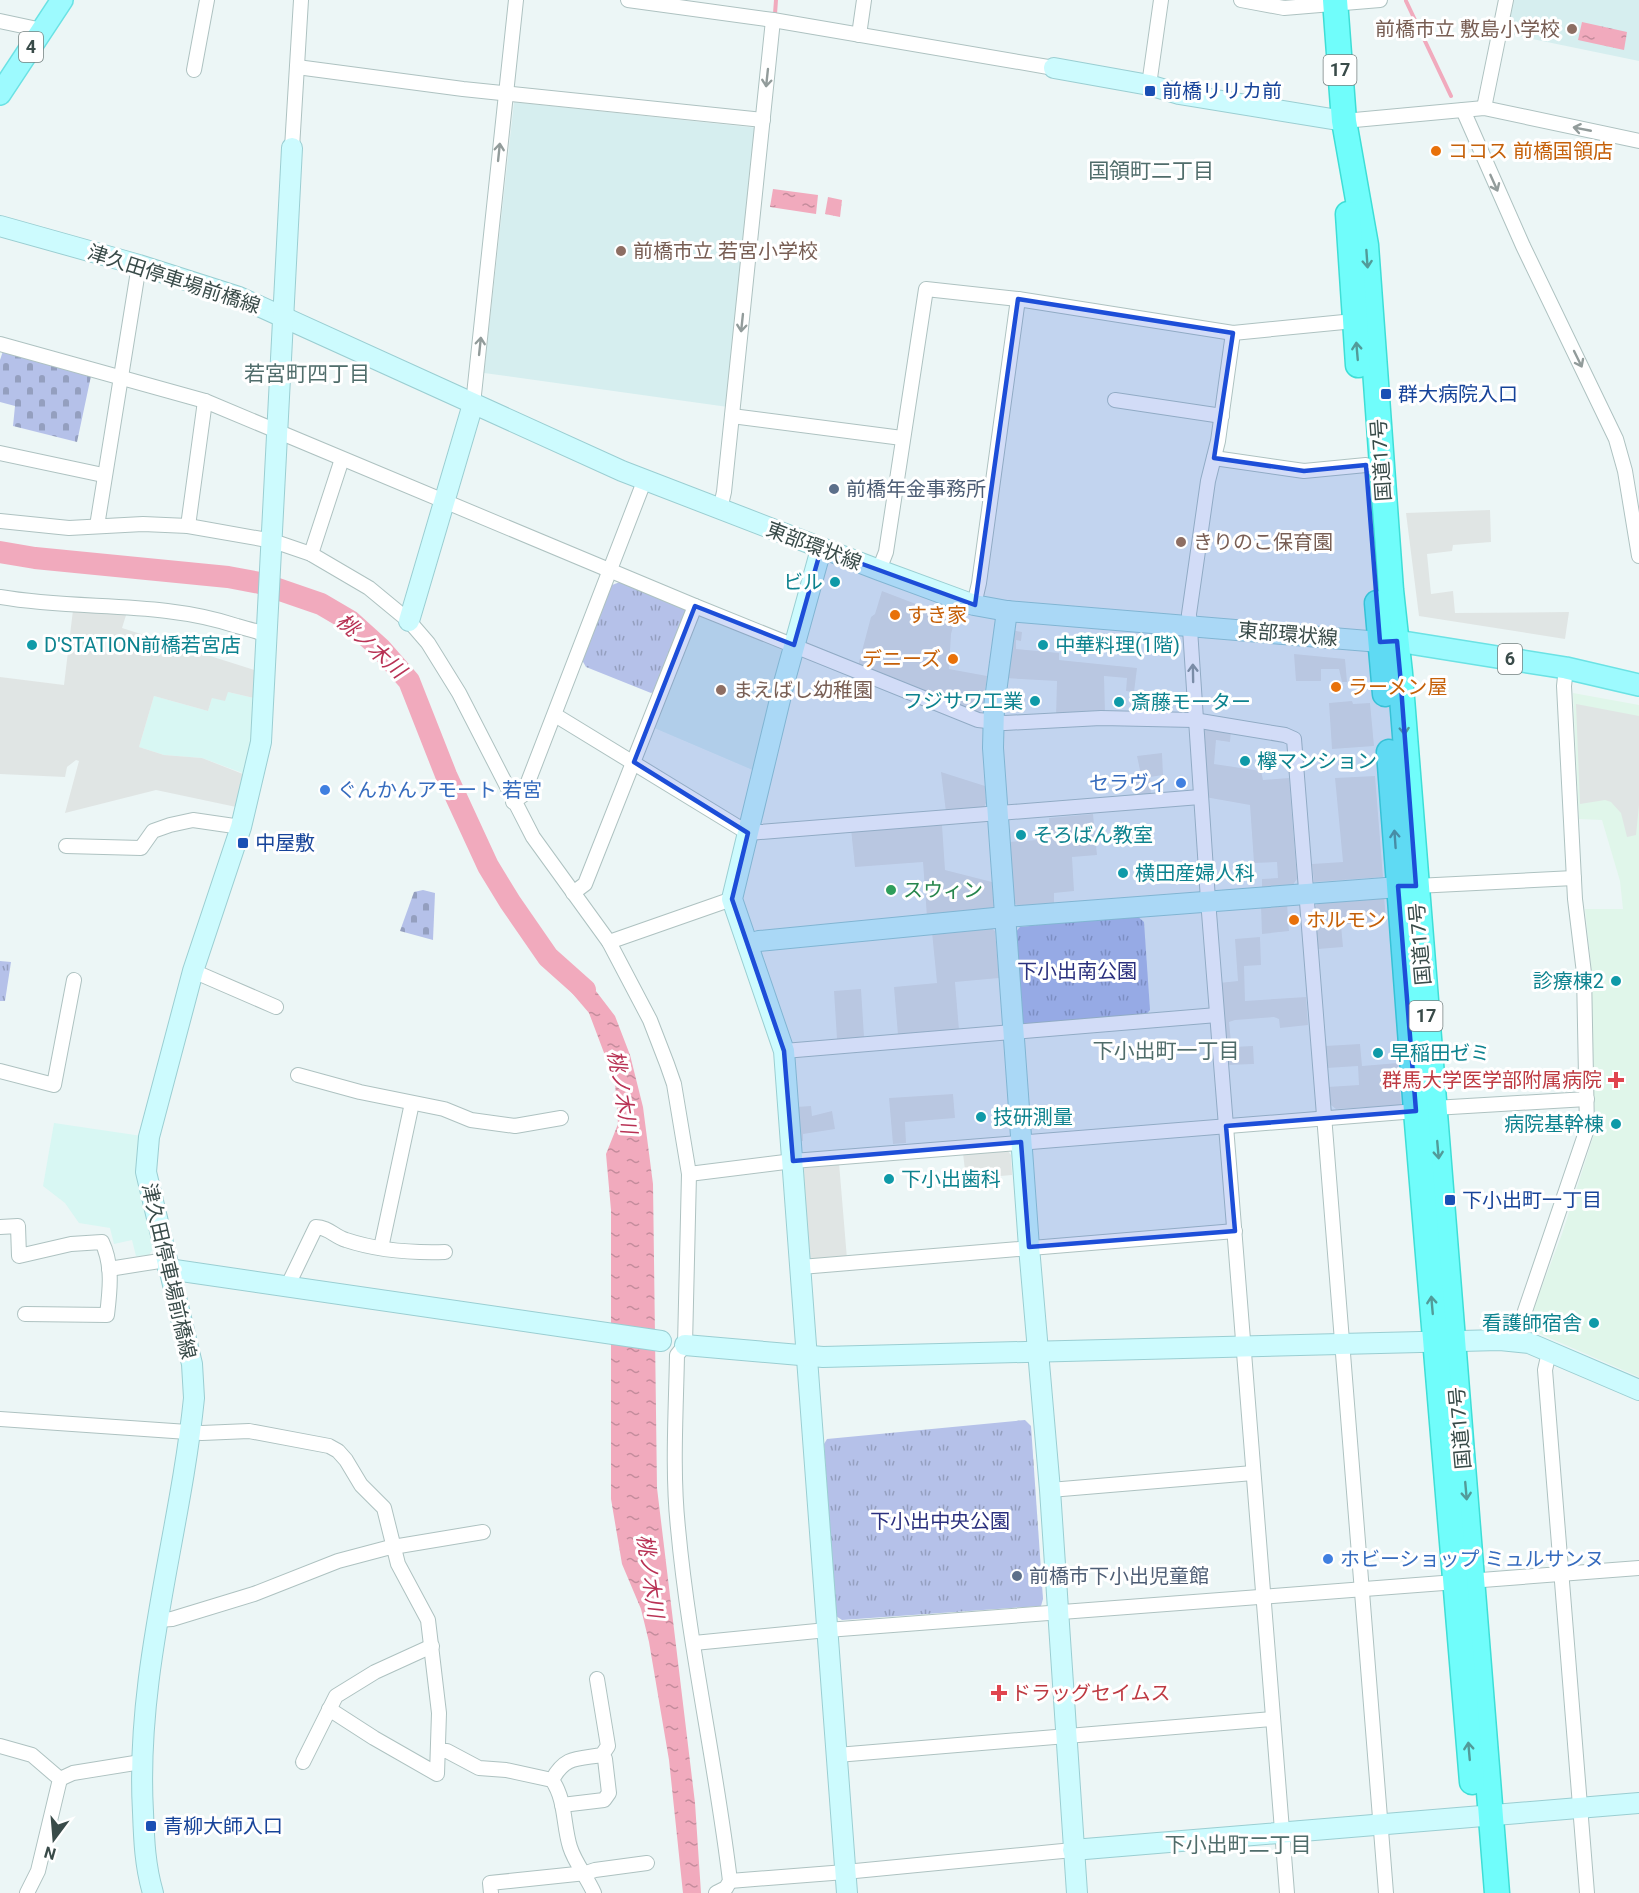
<svg xmlns="http://www.w3.org/2000/svg" width="1639" height="1893" viewBox="0 0 1639 1893" font-family="Roboto,'Noto Sans JP',sans-serif">
  <style>
    .commercial { fill: #d8f7f3 }
    .education { fill: #d6eeef }
    .medical { fill: #e0f6ea }
    .cemetery { fill: url(#cemetery-stones) }
    .park { fill: url(#park-tufts) }
    .parking { fill: #e0e5e4 }
    .water { fill: url(#water-ripples) }
    .lines { fill: none; stroke-linecap: round; stroke-linejoin: round }
    .stream { stroke: #f1aabd; stroke-width: 4 }
    .river { stroke: #f1aabd; stroke-width: 22 }
    .street-casing { stroke: #aec2c1; stroke-width: 16 }
    .secondary-casing { stroke: #9aced2; stroke-width: 22 }
    .primary-casing { stroke: #6be2e4; stroke-width: 24 }
    .highway-casing { stroke: #3eded6; stroke-width: 27 }
    .street { stroke: #fff; stroke-width: 14 }
    .secondary { stroke: #cdfbfe; stroke-width: 20 }
    .primary { stroke: #9dfafe; stroke-width: 21 }
    .highway { stroke: #70fdfb; stroke-width: 24 }
    .oneway { stroke: #929c9b }
    .oneway2 { stroke: #529b99 }
    .marked { fill: #1d4ed8; fill-opacity: 0.2; stroke: #1d4ed8; stroke-width: 4.5; stroke-linejoin: round }
    .education-dot { fill: #8d6e63; stroke: #fff; stroke-width: 2 }
    .transit-dot { fill: #1a4fb4; stroke: #fff; stroke-width: 2 }
    .food-dot { fill: #e8710a; stroke: #fff; stroke-width: 2 }
    .service-dot { fill: #5c6f8a; stroke: #fff; stroke-width: 2 }
    .culture-dot { fill: #0f9aa8; stroke: #fff; stroke-width: 2 }
    .shop-dot { fill: #3f7fe0; stroke: #fff; stroke-width: 2 }
    .leisure-dot { fill: #2e9e5b; stroke: #fff; stroke-width: 2 }
    .health-dot { fill: #e0444e; stroke: #fff; stroke-width: 2 }
    .labels { text-anchor: middle; stroke-width: 6; stroke-linejoin: round; paint-order: stroke }
    .shield { fill: #fff; stroke: #748180; stroke-width: 1.5 }
    .shield-label { font-size: 18px; font-weight: bold; fill: #394b49 }
    .education-label { font-size: 20px; fill: #785e54; stroke: #fff; text-anchor: start }
    .transit-label { font-size: 20px; fill: #164399; stroke: #fff; text-anchor: start }
    .food-label { font-size: 20px; fill: #c56008; stroke: #fff; text-anchor: start }
    .street-label { font-size: 20px; fill: #394b49; stroke: #fff }
    .service-label { font-size: 20px; fill: #4e5e75; stroke: #fff; text-anchor: start }
    .culture-label { font-size: 20px; fill: #0d838f; stroke: #fff; text-anchor: start }
    .shop-label { font-size: 20px; fill: #366cbe; stroke: #fff; text-anchor: start }
    .leisure-label { font-size: 20px; fill: #27864d; stroke: #fff; text-anchor: start }
    .park-label { font-size: 20px; fill: #2b307e; stroke: #fff }
    .health-label { font-size: 20px; fill: #be3a42; stroke: #fff; text-anchor: end }
    .neighbourhood-label { font-size: 21px; fill: #506d6b; stroke: #fff }
    .water-label { font-size: 21px; font-style: italic; fill: #b83154; stroke: #fff }
  </style>
  <defs>
    <pattern id="cemetery-stones" width="16" height="16" patternUnits="userSpaceOnUse" patternTransform="scale(1.5)"><rect width="16" height="16" fill="#b5c1e9"/><path d="M2 7V4a2 2 0 0 1 4 0v3zM10 15v-3a2 2 0 0 1 4 0v3z" fill="#949fbf"/></pattern>
    <pattern id="park-tufts" width="24" height="20" patternUnits="userSpaceOnUse" patternTransform="scale(1.5)"><rect width="24" height="20" fill="#b5c1e9"/><path d="M3 7l-1-3M5 7V3M7 7l1-3M15 17l-1-3M17 17v-4M19 17l1-3" fill="none" stroke="#949fbf"/></pattern>
    <pattern id="water-ripples" width="26" height="14" patternUnits="userSpaceOnUse" patternTransform="scale(1.5)"><rect width="26" height="14" fill="#f1aabd"/><path d="M2 4q2-2 4 0t4 0M15 11q2-2 4 0t4 0" fill="none" stroke="#c48c9c"/></pattern>
  </defs>
  <rect width="100%" height="100%" fill="#ecf6f6"/>
  <g class="commercial">
    <polygon points="228,692 258,699 248,775 202,758 164,755 139,747 154,696 208,711 212,698"/>
    <polygon points="54,1123 142,1136 155,1246 149,1255 136,1256 132,1240 114,1244 110,1228 79,1223 65,1203 43,1186"/>
  </g>
  <g class="education">
    <polygon points="1511,0 1639,0 1639,61 1504,33"/>
    <polygon points="514,102 758,128 728,407 484,373"/>
    <polygon points="703,615 779,646 783,654 755,771 652,727 696,618"/>
  </g>
  <polygon class="medical" points="1573,693 1639,705 1639,1377 1531,1330 1528,1323 1562,1234 1595,1131 1591,965 1585,909 1623,909 1620,881 1602,820 1579,819"/>
  <g class="cemetery">
    <polygon points="3,351 91,376 77,442 13,426 15,406 0,402 0,360"/>
    <polygon points="423,890 435,893 433,940 400,931 414,892"/>
  </g>
  <g class="park">
    <polygon points="620,582 685,609 688,616 658,690 651,693 586,667 582,660 612,585"/>
    <polygon points="1136,915 1144,922 1150,1010 1145,1016 1026,1025 1021,1021 1015,933 1020,927"/>
    <polygon points="0,961 11,962 5,1001 0,1001"/>
    <polygon points="1025,1420 1031,1426 1043,1599 1041,1606 842,1620 836,1616 824,1444 827,1439"/>
  </g>
  <g class="parking">
    <polygon points="1490,510 1491,542 1453,545 1452,551 1427,554 1431,594 1453,591 1455,613 1569,612 1565,639 1419,616 1406,513"/>
    <polygon points="882,591 955,619 951,634 949,669 987,676 983,709 977,713 858,666 871,617 875,614"/>
    <polygon points="73,610 127,612 122,628 261,672 258,699 228,692 225,701 212,698 208,711 154,696 139,747 164,755 202,758 248,776 241,808 156,790 65,813 79,761 76,760 67,767 65,777 0,774 0,677 64,685"/>
    <polygon points="1011,630 1022,632 1021,641 1016,640 1016,649 1059,653 1059,660 1137,668 1134,692 1126,691 1127,678 1104,676 1105,713 1056,717 1057,681 1005,678"/>
    <polygon points="1294,654 1345,659 1347,682 1342,682 1339,669 1321,669 1321,681 1296,681"/>
    <polygon points="1352,701 1353,704 1370,703 1374,746 1332,749 1329,703"/>
    <polygon points="1576,704 1639,716 1639,805 1636,835 1627,837 1621,813 1611,802 1605,800 1580,804"/>
    <polygon points="1205,727 1231,730 1230,742 1216,740 1214,764 1261,771 1263,780 1289,778 1297,879 1292,886 1262,888 1262,879 1278,878 1277,862 1254,863 1250,805 1205,797 1201,736"/>
    <polygon points="1162,753 1163,775 1150,777 1151,796 1135,797 1134,775 1141,775 1137,756"/>
    <polygon points="941,772 985,786 986,803 983,810 946,812"/>
    <polygon points="1375,776 1383,877 1314,882 1312,864 1343,862 1335,778"/>
    <polygon points="1093,814 1097,855 1072,857 1074,891 1054,893 1054,904 1018,906 1013,902 1009,842 1051,839 1049,818"/>
    <polygon points="942,825 945,870 992,882 994,906 991,911 927,917 923,862 855,867 851,829"/>
    <polygon points="1384,896 1386,920 1341,925 1343,947 1318,949 1315,908 1318,901"/>
    <polygon points="1287,904 1289,931 1262,934 1261,906"/>
    <polygon points="988,926 995,931 999,978 955,982 959,1030 898,1035 894,987 937,983 932,932"/>
    <polygon points="1260,937 1261,965 1244,966 1245,1001 1306,997 1308,1025 1280,1028 1279,1019 1274,1017 1235,1020 1229,1022 1231,1042 1224,1042 1219,983 1238,981 1235,939"/>
    <polygon points="861,989 864,1037 837,1039 834,991"/>
    <polygon points="1232,1043 1232,1047 1253,1046 1254,1064 1227,1065 1226,1044"/>
    <polygon points="1360,1044 1362,1066 1398,1063 1401,1105 1336,1109 1331,1105 1327,1087 1359,1085 1358,1066 1327,1068 1325,1046"/>
    <polygon points="953,1094 955,1118 905,1122 906,1143 893,1144 889,1098"/>
    <polygon points="811,1106 812,1116 832,1111 835,1129 803,1134 803,1141 800,1141 796,1107"/>
    <polygon points="1007,1150 1011,1155 1012,1175 966,1179 963,1153"/>
    <polygon points="839,1163 847,1259 813,1262 806,1257 801,1172 804,1166"/>
  </g>
  <g class="water">
    <polygon points="1582,22 1627,32 1624,50 1578,40"/>
    <polygon points="773,189 818,195 816,214 770,207"/>
    <polygon points="828,197 842,200 840,217 825,214"/>
    <polygon points="543,959 589,982 615,1016 630,1055 643,1107 653,1184 657,1488 695,1803 701,1893 683,1893 669,1760 649,1642 641,1609 622,1564 611,1499 611,1210 606,1154 618,1124 615,1082 589,1013"/>
  </g>
  <g class="lines">
    <g class="stream">
      <polyline points="1406,1 1451,96"/>
      <polyline points="775,14 776,0"/>
    </g>
    <polyline class="river" points="0,552 35,558 228,577 260,583 321,604 350,621 381,649 409,681 446,775 488,866 510,902 548,957 585,990"/>
    <g class="street-casing">
      <g id="street">
        <polyline points="628,0 773,20 1054,68"/>
        <polyline points="1241,0 1284,8 1380,0"/>
        <polyline points="0,21 42,30"/>
        <polyline points="859,35 864,0"/>
        <polyline points="297,67 463,89 763,120"/>
        <polyline points="194,70 207,0"/>
        <polyline points="1149,85 1161,0"/>
        <polyline points="1484,108 1506,0"/>
        <polyline points="1463,110 1523,246 1616,439 1625,471 1639,556"/>
        <polyline points="1344,121 1484,108 1639,141"/>
        <polyline points="292,148 301,0"/>
        <polyline points="1233,333 1218,441 1208,481 1189,614 1208,900 1287,1893"/>
        <polyline points="0,344 205,401 695,606 978,720 1005,723 1101,718 1194,720 1285,735 1294,739 1386,1893"/>
        <polyline points="1115,400 1222,416"/>
        <polyline points="473,404 516,0"/>
        <polyline points="732,416 902,438"/>
        <polyline points="0,453 103,475"/>
        <polyline points="1214,458 1304,471 1366,465"/>
        <polyline points="720,509 724,492 773,20"/>
        <path d="M0,521l69,7 74,-4 45,2 85,15 38,13 58,34 40,33 19,22 31,50 74,144 76,105 41,78 17,44 7,20 15,90 -4,171 -8,10c-1,57 -5,116 1,173 11,119 38,235 52,353l-4,7 -10,5"/>
        <polyline points="97,526 139,265"/>
        <polyline points="188,526 205,401"/>
        <polyline points="311,554 342,459"/>
        <polyline points="879,570 886,552 926,289 1018,299 1233,333 1354,321"/>
        <path d="M0,597c79,14 160,3 237,29 10,3 22,5 31,10"/>
        <polyline points="974,605 979,583 1018,299"/>
        <polyline points="555,715 748,833 1200,797"/>
        <polyline points="513,802 523,795 645,479"/>
        <polyline points="66,846 141,848 153,831 170,825 193,820 241,827"/>
        <polyline points="1416,886 1574,878"/>
        <polyline points="573,893 585,884 695,606"/>
        <polyline points="609,942 732,899"/>
        <polyline points="193,971 276,1007"/>
        <polyline points="784,1051 1217,1015"/>
        <polyline points="0,1071 54,1085 74,980"/>
        <polyline points="298,1075 360,1092 444,1109 471,1120 515,1126 561,1118"/>
        <polyline points="1434,1108 1587,1099"/>
        <polyline points="689,1174 793,1161 1416,1111"/>
        <path d="M0,1227l18,-1 1,30 52,-12 31,-2c11,23 8,48 5,73l-82,-1"/>
        <polyline points="381,1248 412,1103"/>
        <polyline points="801,1267 1235,1231"/>
        <polyline points="109,1269 166,1260"/>
        <path d="M288,1285l28,-58c12,0 19,10 30,13 30,10 67,13 99,12"/>
        <polyline points="1518,1342 1525,1311 1587,1129 1584,973 1575,899 1564,686 1566,668"/>
        <polyline points="1549,1352 1545,1370 1587,1893"/>
        <polyline points="0,1419 202,1433 249,1431 329,1446 338,1451 346,1460 361,1485 384,1508 398,1564 428,1620 439,1713 437,1774 374,1738 329,1709"/>
        <polyline points="1050,1490 1253,1473"/>
        <polyline points="158,1620 172,1619 254,1594 338,1561 387,1548 483,1532"/>
        <polyline points="694,1643 827,1630 1639,1568"/>
        <polyline points="0,1746 32,1755 60,1779 38,1871 27,1893"/>
        <path d="M439,1751h8l32,17 27,2 46,10c14,20 11,45 18,67 5,16 17,30 24,46"/>
        <polyline points="837,1755 1273,1719"/>
        <polyline points="303,1762 336,1696 375,1672 432,1646"/>
        <polyline points="60,1779 73,1773 141,1762"/>
        <path d="M552,1780c13,-24 25,-21 50,-25l6,-9 -11,-67"/>
        <polyline points="562,1805 604,1800 609,1793 605,1759 602,1755"/>
        <polyline points="730,1881 845,1872 1073,1850"/>
        <polyline points="491,1893 490,1883 586,1873 595,1870 647,1863"/>
      </g>
    </g>
    <g class="secondary-casing">
      <g id="secondary">
        <polyline points="1054,68 1149,85 1179,94 1344,121"/>
        <polyline points="0,226 139,265 239,297 622,471 879,570 974,605 1007,611 1380,642"/>
        <polyline points="821,549 784,683 732,899 784,1051 847,1893"/>
        <polyline points="1007,611 994,707 993,748 1029,1247 1050,1490 1077,1893"/>
        <polyline points="409,621 473,404"/>
        <polyline points="748,945 759,941 1005,917 1412,886"/>
        <polyline points="168,1269 661,1341"/>
        <polyline points="685,1345 823,1357 1500,1340 1529,1343 1639,1390"/>
        <polyline points="1073,1850 1639,1803"/>
        <path d="M153,1893c-8,-27 -9,-53 -10,-81 -8,-140 37,-276 51,-414l-2,-34 -46,-192 3,-35 44,-166 48,-144 20,-85 31,-594"/>
      </g>
    </g>
    <g class="primary-casing">
      <g id="primary">
        <polyline points="0,94 62,0"/>
        <polyline points="1381,642 1397,641 1566,668 1639,685"/>
      </g>
    </g>
    <g class="highway-casing">
      <g id="highway">
        <polyline points="1335,0 1344,121 1366,245 1391,590 1400,673 1497,1893"/>
        <polyline points="1348,214 1358,365"/>
        <polyline points="1377,603 1385,694"/>
        <polyline points="1389,752 1416,1111 1472,1782"/>
      </g>
    </g>
    <use href="#street" class="street"/>
    <use href="#secondary" class="secondary"/>
    <use href="#primary" class="primary"/>
    <use href="#highway" class="highway"/>
  </g>
  <defs><path id="oneway-shaft" d="M-6 0H5M1.5-3L5.5 0L1.5 3" fill="none" stroke-width="1.6" stroke-linecap="round" stroke-linejoin="round" transform="scale(1.5)"/></defs>
  <g class="oneway">
    <use href="#oneway-shaft" transform="translate(767 78) rotate(96)"/>
    <use href="#oneway-shaft" transform="translate(1582 129) rotate(-169)"/>
    <use href="#oneway-shaft" transform="translate(499 152) rotate(-84)"/>
    <use href="#oneway-shaft" transform="translate(1494 183) rotate(66)"/>
    <use href="#oneway-shaft" transform="translate(742 323) rotate(96)"/>
    <use href="#oneway-shaft" transform="translate(480 346) rotate(-84)"/>
    <use href="#oneway-shaft" transform="translate(1578 359) rotate(64)"/>
    <use href="#oneway-shaft" transform="translate(1193 673) rotate(-91)"/>
  </g>
  <g class="oneway2">
    <use href="#oneway-shaft" transform="translate(1367 259) rotate(86)"/>
    <use href="#oneway-shaft" transform="translate(1357 351) rotate(-95)"/>
    <use href="#oneway-shaft" transform="translate(1404 726) rotate(86)"/>
    <use href="#oneway-shaft" transform="translate(1395 839) rotate(-94)"/>
    <use href="#oneway-shaft" transform="translate(1438 1150) rotate(85)"/>
    <use href="#oneway-shaft" transform="translate(1432 1305) rotate(-95)"/>
    <use href="#oneway-shaft" transform="translate(1466 1491) rotate(85)"/>
    <use href="#oneway-shaft" transform="translate(1469 1751) rotate(-95)"/>
  </g>
  <path class="marked" d="M1018,299l215,34 -19,125 90,13 62,-6 14,177 17,-1 3,32 16,213h-18l18,225 -190,15 9,105 -206,16 -8,-105 -228,19 -9,-110 -52,-152 16,-66 -114,-71 61,-156 99,39 27,-96 154,56z"/>
  <g class="education-dot">
    <circle cx="1572" cy="29" r="6"/>
    <circle cx="621" cy="251" r="6"/>
    <circle cx="1181" cy="542" r="6"/>
    <circle cx="721" cy="690" r="6"/>
  </g>
  <g class="transit-dot">
    <rect x="1144" y="85" width="12" height="12" rx="3"/>
    <rect x="1380" y="388" width="12" height="12" rx="3"/>
    <rect x="237" y="837" width="12" height="12" rx="3"/>
    <rect x="1444" y="1194" width="12" height="12" rx="3"/>
    <rect x="145" y="1820" width="12" height="12" rx="3"/>
  </g>
  <g class="food-dot">
    <circle cx="1436" cy="151" r="6"/>
    <circle cx="895" cy="615" r="6"/>
    <circle cx="953" cy="659" r="6"/>
    <circle cx="1336" cy="687" r="6"/>
    <circle cx="1294" cy="920" r="6"/>
  </g>
  <g class="service-dot">
    <circle cx="834" cy="489" r="6"/>
    <circle cx="1017" cy="1576" r="6"/>
  </g>
  <g class="culture-dot">
    <circle cx="835" cy="582" r="6"/>
    <circle cx="32" cy="645" r="6"/>
    <circle cx="1043" cy="645" r="6"/>
    <circle cx="1035" cy="701" r="6"/>
    <circle cx="1119" cy="702" r="6"/>
    <circle cx="1245" cy="761" r="6"/>
    <circle cx="1021" cy="835" r="6"/>
    <circle cx="1123" cy="873" r="6"/>
    <circle cx="1616" cy="981" r="6"/>
    <circle cx="1378" cy="1053" r="6"/>
    <circle cx="981" cy="1117" r="6"/>
    <circle cx="1616" cy="1124" r="6"/>
    <circle cx="889" cy="1179" r="6"/>
    <circle cx="1594" cy="1323" r="6"/>
  </g>
  <g class="shop-dot">
    <circle cx="1181" cy="783" r="6"/>
    <circle cx="325" cy="790" r="6"/>
    <circle cx="1328" cy="1559" r="6"/>
  </g>
  <circle class="leisure-dot" cx="891" cy="890" r="6"/>
  <g class="health-dot">
    <path d="M1613 1071h6v6h6v6h-6v6h-6v-6h-6v-6h6z"/>
    <path d="M996 1684h6v6h6v6h-6v6h-6v-6h-6v-6h6z"/>
  </g>
  <g class="labels">
    <g class="shield">
      <rect x="19" y="32" width="24" height="30" rx="4.5"/>
      <rect x="1323.5" y="55" width="33" height="30" rx="4.5"/>
      <rect x="1498" y="644" width="24" height="30" rx="4.5"/>
      <rect x="1409.5" y="1001" width="33" height="30" rx="4.5"/>
    </g>
    <g class="shield-label">
      <text x="31" y="53">4</text>
      <text x="1340" y="76">17</text>
      <text x="1510" y="665">6</text>
      <text x="1426" y="1022">17</text>
    </g>
    <g class="education-label">
      <text x="1560" y="36" text-anchor="end">前橋市立 敷島小学校</text>
      <text x="633" y="258">前橋市立 若宮小学校</text>
      <text x="1193" y="549">きりのこ保育園</text>
      <text x="733" y="697">まえばし幼稚園</text>
    </g>
    <g class="transit-label">
      <text x="1162" y="98">前橋リリカ前</text>
      <text x="1398" y="401">群大病院入口</text>
      <text x="255" y="850">中屋敷</text>
      <text x="1462" y="1207">下小出町一丁目</text>
      <text x="163" y="1833">青柳大師入口</text>
    </g>
    <g class="food-label">
      <text x="1448" y="158">ココス 前橋国領店</text>
      <text x="907" y="622">すき家</text>
      <text x="941" y="666" text-anchor="end">デニーズ</text>
      <text x="1348" y="694">ラーメン屋</text>
      <text x="1306" y="927">ホルモン</text>
    </g>
    <g class="street-label">
      <text transform="translate(174 279) rotate(18)" y="7">津久田停車場前橋線</text>
      <text transform="translate(1381 460) rotate(-94)" y="7">国道17号</text>
      <text transform="translate(814 546) rotate(21)" y="7">東部環状線</text>
      <text transform="translate(1288 634) rotate(5)" y="7">東部環状線</text>
      <text transform="translate(1420 944) rotate(-95)" y="7">国道17号</text>
      <text transform="translate(169 1271) rotate(77)" y="7">津久田停車場前橋線</text>
      <text transform="translate(1460 1428) rotate(-95)" y="7">国道17号</text>
    </g>
    <g class="service-label">
      <text x="846" y="496">前橋年金事務所</text>
      <text x="1029" y="1583">前橋市下小出児童館</text>
    </g>
    <g class="culture-label">
      <text x="823" y="589" text-anchor="end">ビル</text>
      <text x="44" y="652">D'STATION前橋若宮店</text>
      <text x="1055" y="652">中華料理(1階)</text>
      <text x="1023" y="708" text-anchor="end">フジサワ工業</text>
      <text x="1131" y="709">斎藤モーター</text>
      <text x="1257" y="768">欅マンション</text>
      <text x="1033" y="842">そろばん教室</text>
      <text x="1135" y="880">横田産婦人科</text>
      <text x="1604" y="988" text-anchor="end">診療棟2</text>
      <text x="1390" y="1060">早稲田ゼミ</text>
      <text x="993" y="1124">技研測量</text>
      <text x="1604" y="1131" text-anchor="end">病院基幹棟</text>
      <text x="901" y="1186">下小出歯科</text>
      <text x="1582" y="1330" text-anchor="end">看護師宿舎</text>
    </g>
    <g class="shop-label">
      <text x="1169" y="790" text-anchor="end">セラヴィ</text>
      <text x="337" y="797">ぐんかんアモート 若宮</text>
      <text x="1340" y="1566">ホビーショップ ミュルサンヌ</text>
    </g>
    <g class="leisure-label">
      <text x="903" y="897">スウィン</text>
    </g>
    <g class="park-label">
      <text x="1077" y="978">下小出南公園</text>
      <text x="940" y="1528">下小出中央公園</text>
    </g>
    <g class="health-label">
      <text x="1602" y="1087">群馬大学医学部附属病院</text>
      <text x="1011" y="1700" text-anchor="start">ドラッグセイムス</text>
    </g>
    <g class="neighbourhood-label">
      <text x="1151" y="178">国領町二丁目</text>
      <text x="307" y="381">若宮町四丁目</text>
      <text x="1166" y="1058">下小出町一丁目</text>
      <text x="1238" y="1852">下小出町二丁目</text>
    </g>
    <g class="water-label">
      <text transform="translate(371 646) rotate(42)" y="7">桃ノ木川</text>
      <text transform="translate(622 1092) rotate(80)" y="7">桃ノ木川</text>
      <text transform="translate(650 1576) rotate(82)" y="7">桃ノ木川</text>
    </g>
  </g>
  <g transform="translate(54 1839) rotate(196)" stroke="#ffffff" stroke-width="4.5" paint-order="stroke">
  <path d="M0-4.5L10 22L0 15L-10 22Z" fill="#394b49"/>
  <text y="-9" font-size="16" font-weight="bold" text-anchor="middle" fill="#394b49">N</text>
  </g>
</svg>
